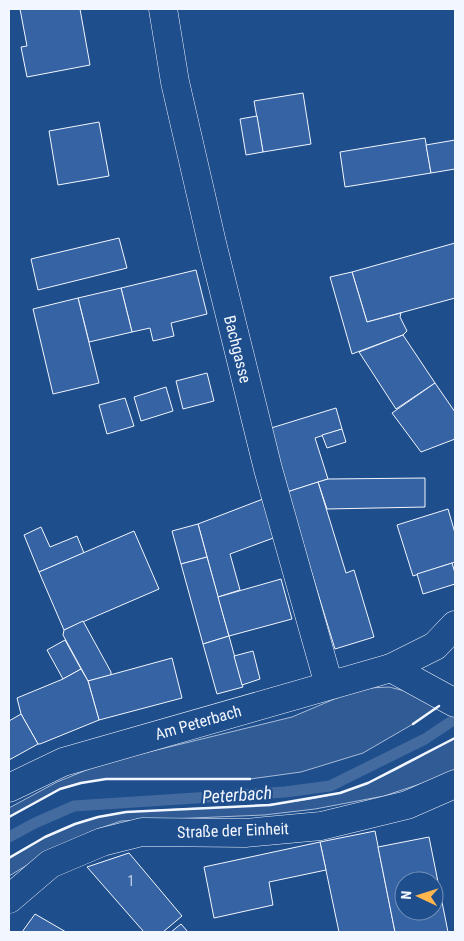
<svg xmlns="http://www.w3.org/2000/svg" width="464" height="941" viewBox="0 0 464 941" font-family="'Roboto Condensed',sans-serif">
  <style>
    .grass { fill: #305b95; stroke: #a8bbd7 }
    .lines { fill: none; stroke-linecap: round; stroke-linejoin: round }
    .stream { stroke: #446ba0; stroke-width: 11 }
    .building { fill: #3563a3; stroke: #f2f6ff; fill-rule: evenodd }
    .minor-casing { stroke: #f2f6ff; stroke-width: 29 }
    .minor { stroke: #1f4e8c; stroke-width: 28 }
    .wall { stroke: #f2f6ff; stroke-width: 2.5 }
    .labels { text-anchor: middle; stroke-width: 4; stroke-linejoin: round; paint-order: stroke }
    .number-label { font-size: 14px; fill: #c3d1e8 }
    .street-label { font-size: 16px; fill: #f2f6ff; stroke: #1f4e8c }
    .water-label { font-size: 18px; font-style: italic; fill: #f2f6ff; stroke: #1f4e8c }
  </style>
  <rect width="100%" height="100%" fill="#1f4e8c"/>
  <g class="grass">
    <polygon points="389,687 417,694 439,706 413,724 363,753 301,772 250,779 106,779 81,783 60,789 9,817 9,808 57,782 94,767 128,757 292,717 344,695 369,688"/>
    <path d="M455,738v31l-11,7 -60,20 -69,13 -51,6 -143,6 -29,10 -45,22 -38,23v-19c28,-16 57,-33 89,-40 21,-5 43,-6 64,-7 59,-4 119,-2 177,-17 41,-11 79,-36 116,-55z"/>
  </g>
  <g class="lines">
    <polyline class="stream" points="9,837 35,823 74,806 285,792 330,786 425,739 455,719"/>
  </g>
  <g class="building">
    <polygon points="20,9 80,9 90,65 27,77 21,47 27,46"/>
    <polygon points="303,93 311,144 263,152 254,101"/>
    <polygon points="257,116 263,152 246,155 240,119"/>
    <polygon points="99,122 109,176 58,185 49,131"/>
    <polygon points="425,138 431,173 345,187 340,152"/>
    <polygon points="455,140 455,169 431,173 426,145"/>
    <polygon points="119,238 127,268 38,290 31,259"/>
    <polygon points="455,243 455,298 367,322 352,272"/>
    <polygon points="196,270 207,314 171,323 174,336 153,341 150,328 132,332 121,288"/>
    <polygon points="352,272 367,322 401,313 400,317 407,331 403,335 352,354 330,277"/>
    <polygon points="121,288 132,332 89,342 78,298"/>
    <polygon points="78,298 99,383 53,394 33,309"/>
    <polygon points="403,335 435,383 396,409 359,352"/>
    <polygon points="207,373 214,401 183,409 176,381"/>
    <polygon points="435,383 455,412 455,439 421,452 392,413"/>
    <polygon points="166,387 173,411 141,421 134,397"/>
    <polygon points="125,398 134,426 107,434 99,405"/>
    <polygon points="336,408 342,429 315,438 328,479 287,492 268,429"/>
    <polygon points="342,429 346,442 327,448 322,435"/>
    <polygon points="425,478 425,507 327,509 318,482 328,479"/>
    <polygon points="318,482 346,573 354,570 374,637 335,649 287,492"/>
    <polygon points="263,499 276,537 230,554 240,590 218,597 198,524"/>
    <polygon points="448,509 455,533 455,562 413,576 397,525"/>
    <polygon points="198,524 207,557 181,564 172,531"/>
    <polygon points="41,527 50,547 77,536 84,553 39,572 24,535"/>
    <polygon points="134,531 159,589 64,630 39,572"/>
    <polygon points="207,557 229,636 203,644 181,564"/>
    <polygon points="452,563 455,573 455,584 423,594 417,574"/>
    <polygon points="281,579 292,619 229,636 218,597"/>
    <polygon points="83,621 111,672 111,675 88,681 63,635 64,630"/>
    <polygon points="229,636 243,687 217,694 203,644"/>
    <polygon points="65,640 81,669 63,679 47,650"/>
    <polygon points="253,651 260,679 242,685 234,656"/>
    <polygon points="172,658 182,698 99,720 88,681"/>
    <polygon points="81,669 88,681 99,720 40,744 38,744 21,714 17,698 63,679"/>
    <polygon points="21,714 38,744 9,760 9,721"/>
    <polygon points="375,831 395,932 339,932 320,842"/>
    <path d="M429,837l19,95h-53l-17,-85zM404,881h30v30h-30z"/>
    <polygon points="320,842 326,870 269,882 273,905 214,918 204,867"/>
    <polygon points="129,853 182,916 163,932 144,932 87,867"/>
    <polygon points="35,914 66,932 22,932"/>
    <polygon points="181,924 188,932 171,932"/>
  </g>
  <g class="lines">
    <g class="minor-casing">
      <g id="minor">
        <polyline points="163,9 175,82 212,243 268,469 329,685"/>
        <polyline points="391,668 455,703"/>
        <polyline points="9,788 63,762 391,668 435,646 455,625"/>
        <polyline points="9,899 50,864 102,842 142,832 245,833 321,826 407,805 455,784"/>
      </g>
    </g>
    <use href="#minor" class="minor"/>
    <g class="wall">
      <polyline points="413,724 439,706"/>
      <polyline points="9,817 60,789 81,783 106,779 250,779"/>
      <polyline points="9,858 45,837 75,824 98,817 126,812 270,805 340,793 368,783 455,738"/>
    </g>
  </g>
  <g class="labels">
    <g class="number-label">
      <text x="131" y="886">1</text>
    </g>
    <g class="street-label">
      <text transform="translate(238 349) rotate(76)" y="6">Bachgasse</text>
      <text transform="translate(198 722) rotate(-16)" y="6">Am Peterbach</text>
      <text transform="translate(233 830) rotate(-2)" y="6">Straße der Einheit</text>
    </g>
    <g class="water-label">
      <text transform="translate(237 795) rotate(-4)" y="6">Peterbach</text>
    </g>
  </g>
  <rect width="464" height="941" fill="none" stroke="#f2f6ff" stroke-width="20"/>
  <g transform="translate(419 896) rotate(274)"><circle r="24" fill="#1f4e8c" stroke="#7391ba"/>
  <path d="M0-4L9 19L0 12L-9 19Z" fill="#ffb74d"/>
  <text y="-8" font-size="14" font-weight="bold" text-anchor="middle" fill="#f2f6ff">N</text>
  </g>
</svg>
